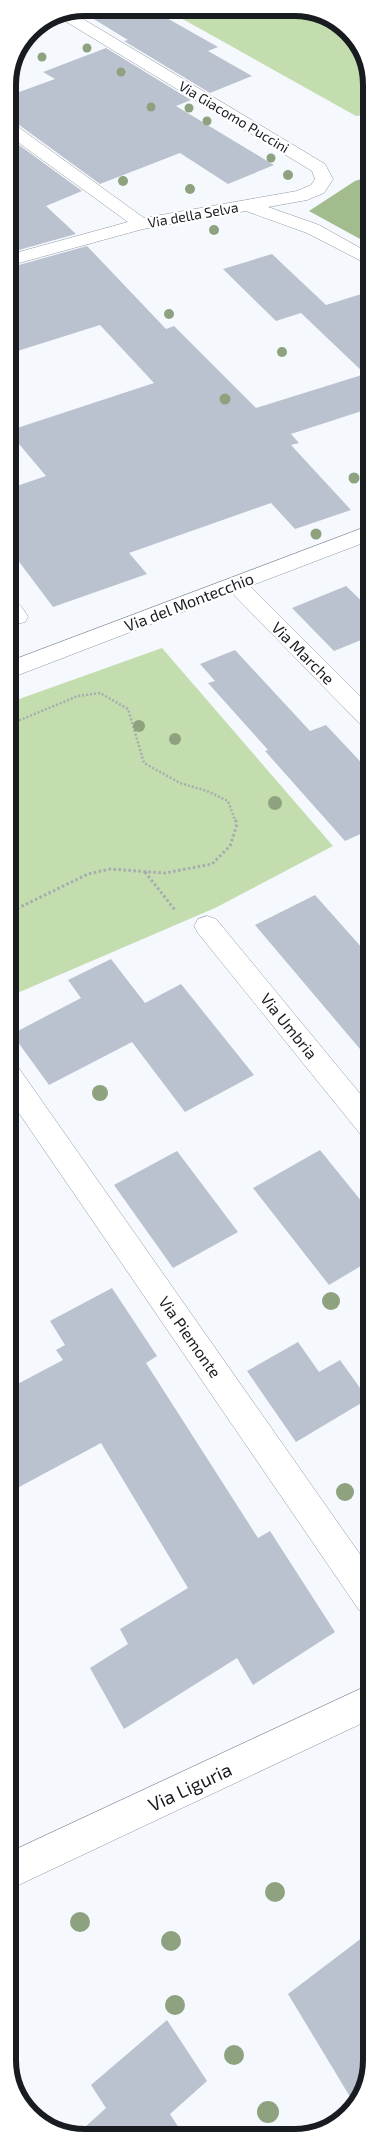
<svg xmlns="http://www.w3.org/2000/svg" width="379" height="2145" viewBox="0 0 379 2145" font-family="'Exo 2',sans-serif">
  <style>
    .green { fill: #c4ddaf }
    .forest { fill: #a3bc8d }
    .building { fill: #bbc2cf }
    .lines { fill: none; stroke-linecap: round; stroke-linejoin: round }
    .street-casing { stroke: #9097a3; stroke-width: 1 }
    .path-far1 { stroke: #a8abb0; stroke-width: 2.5; stroke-dasharray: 2 2; stroke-linecap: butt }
    .path { stroke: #a8abb0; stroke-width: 3; stroke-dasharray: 2.5 2.5; stroke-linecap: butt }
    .street { fill: #fff; fill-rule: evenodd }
    .tree { fill: #8fa27f }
    .labels { text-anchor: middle; stroke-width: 4.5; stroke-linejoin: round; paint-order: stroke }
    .far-street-label { font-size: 14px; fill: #181b20; stroke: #fff }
    .street-label { font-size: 16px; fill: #181b20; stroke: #fff }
    .near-street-label { font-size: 19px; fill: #181b20; stroke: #fff }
    .rim { fill: none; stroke: #181b20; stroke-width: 6 }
  </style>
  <rect width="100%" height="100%" fill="#f5f8fd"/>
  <g class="green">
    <polygon points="163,8 238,9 247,16 328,19 352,34 371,76 371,114 356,116"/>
    <polygon points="162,648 333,846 215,908 8,997 8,703"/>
  </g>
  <g class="forest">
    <polygon points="238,9 313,10 328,19 247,16"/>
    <polygon points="371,176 371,245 309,211 355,181"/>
  </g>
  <g class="building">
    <polygon points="86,8 149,8 218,47 208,51 252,76 210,93 124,41 128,40 79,10"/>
    <polygon points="106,48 191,100 176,106 274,165 228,184 180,153 100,184 15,122 8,121 8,96 55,79 43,72"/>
    <polygon points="8,137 82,191 46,206 76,234 8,253"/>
    <polygon points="87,246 166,329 174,326 256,408 365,374 301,313 276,321 223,269 272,254 326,305 371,291 371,408 291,434 299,443 291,445 351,510 295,529 271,503 129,553 147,574 53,607 8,547 8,489 46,476 8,431 154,383 100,325 8,354 8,268"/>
    <polygon points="346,586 371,610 371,636 334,651 292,608"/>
    <polygon points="235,650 310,731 326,725 371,773 371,829 345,841 265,751 268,750 208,683 215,681 200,664"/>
    <polygon points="315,895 371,958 371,1062 255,925"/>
    <polygon points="111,959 145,1003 181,984 254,1075 185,1112 132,1042 49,1085 12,1034 81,998 68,980"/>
    <polygon points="320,1150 371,1213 371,1260 329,1285 253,1188"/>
    <polygon points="177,1151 238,1232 173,1268 114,1185"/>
    <polygon points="112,1288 157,1356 146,1363 258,1538 270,1531 335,1632 253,1685 237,1658 124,1729 90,1668 128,1644 120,1629 188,1588 101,1443 8,1493 8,1389 63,1360 56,1350 65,1345 50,1321"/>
    <polygon points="298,1342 319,1372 340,1360 368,1399 296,1442 247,1371"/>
    <polygon points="371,1931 371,2064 355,2105 288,1994"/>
    <polygon points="167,2020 207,2081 170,2114 184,2136 75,2136 106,2108 91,2085"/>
  </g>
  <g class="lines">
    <g class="street-casing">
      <g id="street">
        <polygon points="73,13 325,164 333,179 324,193 307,200 268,207 319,225 371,254 371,266 307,233 246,211 143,229 8,266 8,255 128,222 8,135 8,123 14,124 144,218 297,191 311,185 315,179 312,171 60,18"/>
        <polygon points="371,525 371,540 250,586 371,707 371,729 363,727 232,593 8,679 8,662"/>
        <path d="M8,598c10,3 15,10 20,19l-3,5 -8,2 -9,-4z"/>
        <polygon points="207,916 216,919 371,1107 371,1139 361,1135 198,933 194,926 198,919"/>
        <polygon points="8,1064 18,1067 371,1570 371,1615 359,1610 8,1097"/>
        <polygon points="371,1684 371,1719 8,1890 8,1853"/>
      </g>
    </g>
    <polyline class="path-far1" points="8,725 78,696 100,693 128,709 144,763 180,783 207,791 228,801 235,820"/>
    <g class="path">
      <polyline points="145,872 175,910"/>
      <polyline points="8,913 88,874 110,869 165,873 212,864 230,846 237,824 235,818"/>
    </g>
    <use href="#street" class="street"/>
  </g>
  <g class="tree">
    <circle cx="87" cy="48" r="4.5"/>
    <circle cx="42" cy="57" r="4.5"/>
    <circle cx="121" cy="72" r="4.5"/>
    <circle cx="151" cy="107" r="4.5"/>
    <circle cx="189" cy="108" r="4.5"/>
    <circle cx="207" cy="121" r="4.5"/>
    <circle cx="271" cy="158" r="4.5"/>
    <circle cx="288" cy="175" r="5"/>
    <circle cx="123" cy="181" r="5"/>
    <circle cx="190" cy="189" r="5"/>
    <circle cx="214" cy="230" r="5"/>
    <circle cx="169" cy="314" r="5"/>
    <circle cx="282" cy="352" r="5"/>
    <circle cx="225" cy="399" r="5.5"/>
    <circle cx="354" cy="478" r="5.5"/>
    <circle cx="316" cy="534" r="5.5"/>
    <circle cx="139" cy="726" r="6"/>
    <circle cx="175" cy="739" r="6"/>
    <circle cx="275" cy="803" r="7"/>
    <circle cx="100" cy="1093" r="8"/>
    <circle cx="331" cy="1301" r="9"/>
    <circle cx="345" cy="1492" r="9"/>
    <circle cx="275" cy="1892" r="10"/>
    <circle cx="80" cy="1922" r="10"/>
    <circle cx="171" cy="1941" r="10"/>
    <circle cx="175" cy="2005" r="10"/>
    <circle cx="234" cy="2055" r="10"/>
    <circle cx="268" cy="2112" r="11"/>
  </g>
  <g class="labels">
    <g class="far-street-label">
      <text transform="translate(234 117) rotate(31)" y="5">Via Giacomo Puccini</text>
      <text transform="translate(193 215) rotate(-10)" y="5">Via della Selva</text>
    </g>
    <g class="street-label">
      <text transform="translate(189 602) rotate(-21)" y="6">Via del Montecchio</text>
      <text transform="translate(303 653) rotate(45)" y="6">Via Marche</text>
      <text transform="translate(289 1026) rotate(51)" y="6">Via Umbria</text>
      <text transform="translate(190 1337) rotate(55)" y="6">Via Piemonte</text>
    </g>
    <g class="near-street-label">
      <text transform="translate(190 1787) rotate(-25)" y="7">Via Liguria</text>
    </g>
  </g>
  <path d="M0 0H379V2145H0ZM85 16H294A69 69 0 0 1 363 85V2060A69 69 0 0 1 294 2129H85A69 69 0 0 1 16 2060V85A69 69 0 0 1 85 16Z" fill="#fff" fill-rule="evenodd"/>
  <path class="rim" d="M85 16H294A69 69 0 0 1 363 85V2060A69 69 0 0 1 294 2129H85A69 69 0 0 1 16 2060V85A69 69 0 0 1 85 16Z"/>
</svg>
